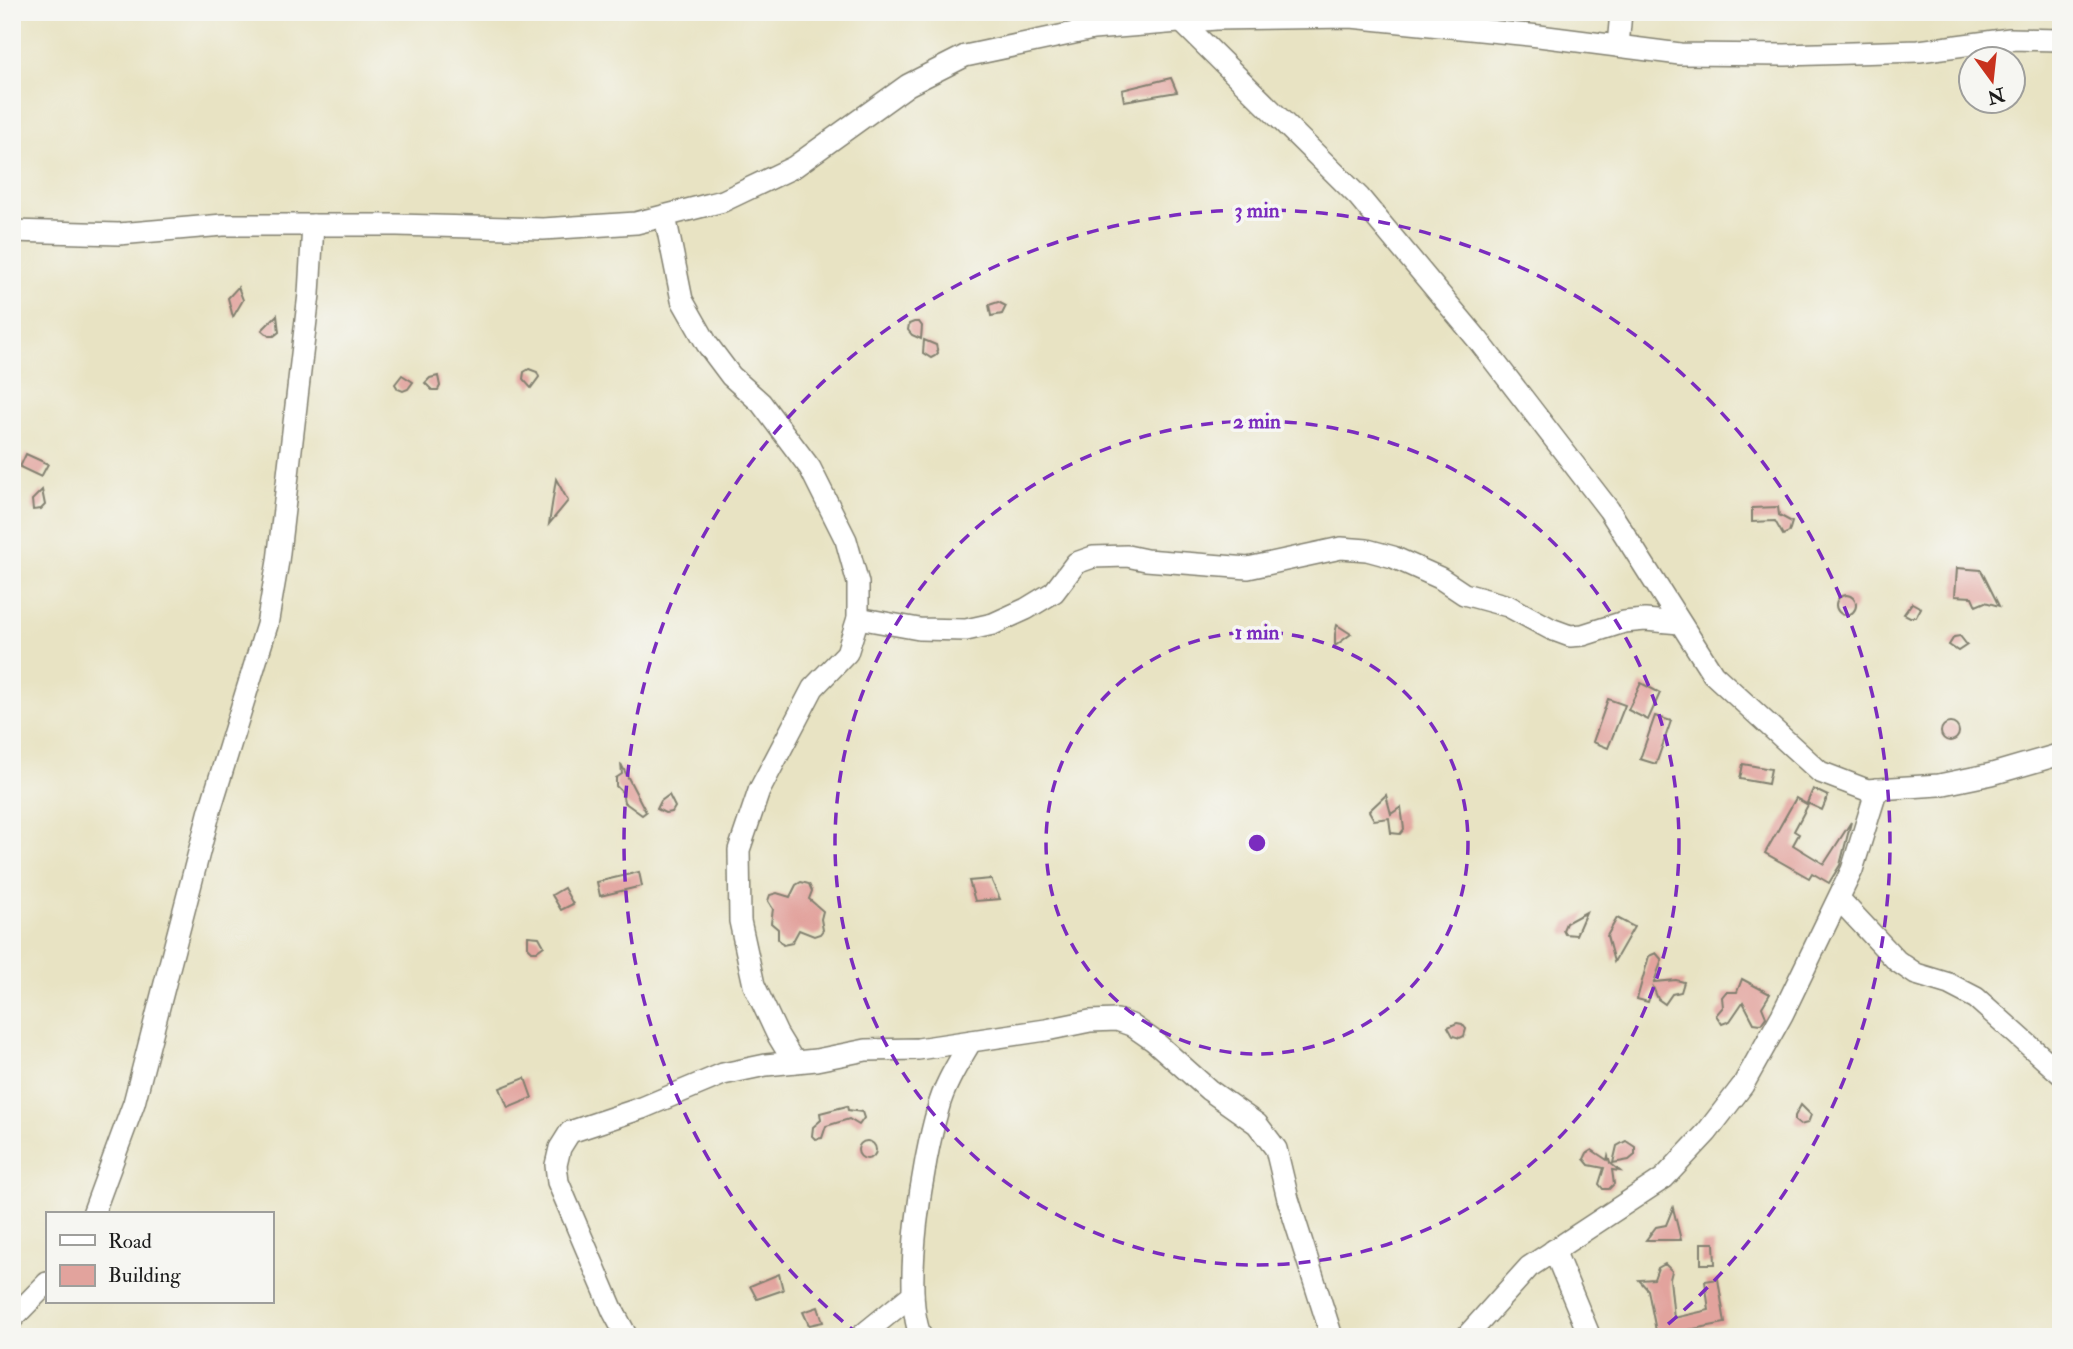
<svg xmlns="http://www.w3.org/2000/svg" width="2073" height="1349" viewBox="0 0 2073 1349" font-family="'IM FELL Double Pica',serif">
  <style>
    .building { fill: #e2a39d }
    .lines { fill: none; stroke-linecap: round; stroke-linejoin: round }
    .minor-casing { stroke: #828070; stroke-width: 24 }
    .minor { stroke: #fff; stroke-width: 21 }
    .ring { fill: none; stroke: #7b2cbf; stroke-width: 3.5; stroke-dasharray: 12 9 }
    .centre { fill: #7b2cbf; stroke: #f6f6f2; stroke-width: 3.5 }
    .ring-label { font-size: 21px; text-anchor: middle; font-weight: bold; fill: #7b2cbf; stroke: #f6f6f2; stroke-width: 7; stroke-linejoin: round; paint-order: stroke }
  </style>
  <rect width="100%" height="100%" fill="#f6f6f2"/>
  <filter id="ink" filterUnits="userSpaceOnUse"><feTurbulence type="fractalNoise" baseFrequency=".0143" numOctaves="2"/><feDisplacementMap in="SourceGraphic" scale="14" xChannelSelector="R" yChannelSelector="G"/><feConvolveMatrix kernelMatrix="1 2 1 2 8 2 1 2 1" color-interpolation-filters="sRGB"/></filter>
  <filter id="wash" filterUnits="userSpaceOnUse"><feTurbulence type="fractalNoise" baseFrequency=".00686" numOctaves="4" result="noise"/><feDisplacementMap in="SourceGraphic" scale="28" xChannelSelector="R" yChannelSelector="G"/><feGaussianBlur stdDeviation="1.57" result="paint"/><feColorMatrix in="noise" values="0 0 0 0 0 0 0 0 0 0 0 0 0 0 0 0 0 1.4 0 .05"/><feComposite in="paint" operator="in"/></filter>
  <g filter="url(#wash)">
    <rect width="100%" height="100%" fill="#e8e3c3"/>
    <g id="blocks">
      <g class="building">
        <polygon points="1171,78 1177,92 1124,101 1122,90"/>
        <polygon points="238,287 243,300 233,317 228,298"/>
        <polygon points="998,302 1006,306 1002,314 991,316 989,305"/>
        <polygon points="277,315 279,332 274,336 269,336 262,330"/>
        <polygon points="914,322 919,322 922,326 921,339 912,335 908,330 909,324"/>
        <polygon points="924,340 936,345 938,353 935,356 931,358 923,353"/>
        <polygon points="529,369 537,372 539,377 531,388 523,379 524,372"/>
        <polygon points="402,375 413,382 408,389 403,391 398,389 395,384"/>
        <polygon points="438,376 440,386 438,390 432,390 425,383 430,378"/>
        <polygon points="26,454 48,464 41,477 20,467"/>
        <polygon points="556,479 568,501 549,524"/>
        <polygon points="42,490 45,505 41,509 33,510 32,500"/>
        <polygon points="1778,507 1779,515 1792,522 1789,532 1783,535 1775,521 1752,522 1752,508"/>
        <polygon points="1957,568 1981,570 1999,606 1985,602 1976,606 1972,597 1955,596"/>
        <circle cx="1846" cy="605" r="10"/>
        <polygon points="1912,603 1921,608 1916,617 1910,617 1904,614"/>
        <polygon points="1337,625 1351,634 1335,646 1335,634"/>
        <polygon points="1960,636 1967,645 1958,651 1949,645 1954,637"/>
        <polygon points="1641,683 1660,693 1648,720 1628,710"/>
        <polygon points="1608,699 1625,705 1608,748 1593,742"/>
        <polygon points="1655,716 1671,721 1656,764 1640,759"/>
        <circle cx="1950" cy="732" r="9"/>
        <polygon points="621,764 646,812 642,815 624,802 622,792 616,786 616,778 622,774"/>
        <polygon points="1743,764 1771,769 1768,784 1740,779"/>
        <polygon points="1813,789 1828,796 1822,810 1807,803"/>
        <polygon points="669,795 675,807 672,812 665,813 657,809 661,801"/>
        <polygon points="1386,795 1391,814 1401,807 1404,829 1400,834 1391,833 1389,818 1374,820 1369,811"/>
        <polygon points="1796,798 1808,805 1794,831 1799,834 1793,845 1824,864 1851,822 1840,865 1829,883 1812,873 1809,878 1765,853"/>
        <polygon points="639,872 642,886 600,896 597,882"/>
        <polygon points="991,879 1000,899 975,901 969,881"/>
        <polygon points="801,882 809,884 812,891 809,899 823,911 821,919 823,930 820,934 814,936 799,930 792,943 783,945 778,939 778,929 771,923 773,909 768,901 770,895 777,893 790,897 796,885"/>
        <polygon points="564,888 573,904 561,910 552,895"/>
        <polygon points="1586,912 1576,935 1565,934 1563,930 1566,923"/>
        <polygon points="1617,918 1634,927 1614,962 1607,936"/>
        <polygon points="528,936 539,937 544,946 537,951 532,951 528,947"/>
        <polygon points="1656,953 1662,960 1654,982 1676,980 1684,982 1681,992 1672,994 1665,1004 1658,999 1653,987 1648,1002 1637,999 1649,956"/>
        <polygon points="1742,979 1770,994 1762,1007 1766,1017 1761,1024 1754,1023 1743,1002 1730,1021 1722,1024 1716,1015 1723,1007 1722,997 1726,992 1737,992"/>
        <polygon points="1457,1023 1462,1024 1466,1029 1464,1036 1460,1038 1453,1036 1448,1027"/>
        <polygon points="525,1078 532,1098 508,1108 500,1088"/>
        <polygon points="1801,1105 1811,1115 1808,1123 1800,1125 1795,1121 1795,1116"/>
        <polygon points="847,1106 848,1110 862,1112 864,1118 859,1125 849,1119 826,1126 822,1138 815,1139 812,1136 813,1127 821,1120 820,1113"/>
        <polygon points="1626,1141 1635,1147 1635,1155 1629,1160 1613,1163 1617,1146"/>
        <circle cx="867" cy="1150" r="9"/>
        <polygon points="1592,1150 1607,1160 1608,1156 1610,1163 1620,1171 1612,1170 1614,1184 1609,1189 1603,1189 1599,1184 1604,1168 1589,1165 1584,1159 1587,1153"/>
        <polygon points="1673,1208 1681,1240 1646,1240 1656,1227 1666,1225"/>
        <polygon points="1701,1243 1714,1243 1715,1264 1701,1264"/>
        <polygon points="1665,1264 1672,1271 1670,1279 1674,1318 1709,1310 1705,1281 1718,1279 1725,1323 1657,1336 1648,1290 1639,1280 1654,1279 1658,1268"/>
        <polygon points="779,1274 783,1290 757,1299 750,1286"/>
        <polygon points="818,1307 823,1322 809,1325 803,1312"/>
      </g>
    </g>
  </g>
  <g filter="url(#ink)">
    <use href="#blocks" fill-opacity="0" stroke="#828070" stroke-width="2"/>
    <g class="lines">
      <g class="minor-casing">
        <g id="minor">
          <polyline points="1182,22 1359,197 1478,340 1609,510 1713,674 1820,772 1867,790 1893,788 1939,785 1992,774 2061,754"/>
          <polyline points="1618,46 1621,12"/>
          <polyline points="665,216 682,300 707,344 731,376 761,403 810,468 846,540 858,583 858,618 847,653 813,688 759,791 739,850 740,921 754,985 777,1034 794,1062"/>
          <polyline points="12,231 119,234 223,225 397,225 543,229 636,223 723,201 794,167 908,85 965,56 1093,29 1216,19 1351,17 1539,36 1680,54 1785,55 1919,51 2010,39 2061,40"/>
          <polyline points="858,618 919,629 966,630 993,624 1026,609 1054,592 1076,563 1093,557 1127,556 1146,560 1248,568 1341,548 1367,550 1393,557 1440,578 1464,594 1508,606 1551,629 1570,636 1583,635 1624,622 1645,620 1680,623"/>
          <polyline points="1839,899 1897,961 1916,974 1949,984 1976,998 2061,1074"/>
          <polyline points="93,1214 134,1103 210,810 267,625 278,561 309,294 313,225"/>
          <polyline points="1554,1250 1590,1337"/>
          <polyline points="12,1319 47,1283"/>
          <polyline points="627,1337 613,1311 558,1182 556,1165 560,1148 570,1132 642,1108 723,1074 766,1065 816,1060 866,1050 918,1049 1046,1030 1090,1021 1117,1020 1131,1025 1154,1041 1209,1090 1257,1124 1276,1149 1288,1199 1332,1337"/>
          <polyline points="860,1337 913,1294"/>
          <path d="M921,1337c-20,-47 2,-178 17,-228 6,-24 21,-47 33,-68"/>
          <polyline points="1466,1337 1529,1267 1664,1178 1707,1132 1743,1085 1782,1015 1852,870 1877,789"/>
        </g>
      </g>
      <use href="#minor" class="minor"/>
    </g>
  </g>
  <g class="ring">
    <circle cx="1257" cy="843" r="211"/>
    <circle cx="1257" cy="843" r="422"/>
    <path d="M859 1335A633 633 0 1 1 1655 1335"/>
  </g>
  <circle cx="1257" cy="843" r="10" class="centre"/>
  <g class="ring-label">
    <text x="1257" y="217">3 min</text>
    <text x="1257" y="428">2 min</text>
    <text x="1257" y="639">1 min</text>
  </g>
  <rect width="2073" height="1349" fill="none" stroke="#f6f6f2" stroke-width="42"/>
  <rect x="46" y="1212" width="228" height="91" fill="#f6f6f2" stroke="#9f9f9c" stroke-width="2"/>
  <rect x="60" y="1235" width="35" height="10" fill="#ffffff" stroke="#9f9f9c" stroke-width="2"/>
  <text x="108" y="1248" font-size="21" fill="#1c1c1c">Road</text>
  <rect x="60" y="1265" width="35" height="21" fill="#e2a39d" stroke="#9f9f9c" stroke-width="2"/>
  <text x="108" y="1282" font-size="21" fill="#1c1c1c">Building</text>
  <g transform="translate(1992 80) rotate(165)"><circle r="33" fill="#f6f6f2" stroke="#9f9f9c" stroke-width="2"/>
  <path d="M0-5L12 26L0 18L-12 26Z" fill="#c8321e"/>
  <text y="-10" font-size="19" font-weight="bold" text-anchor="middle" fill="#1c1c1c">N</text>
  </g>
</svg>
